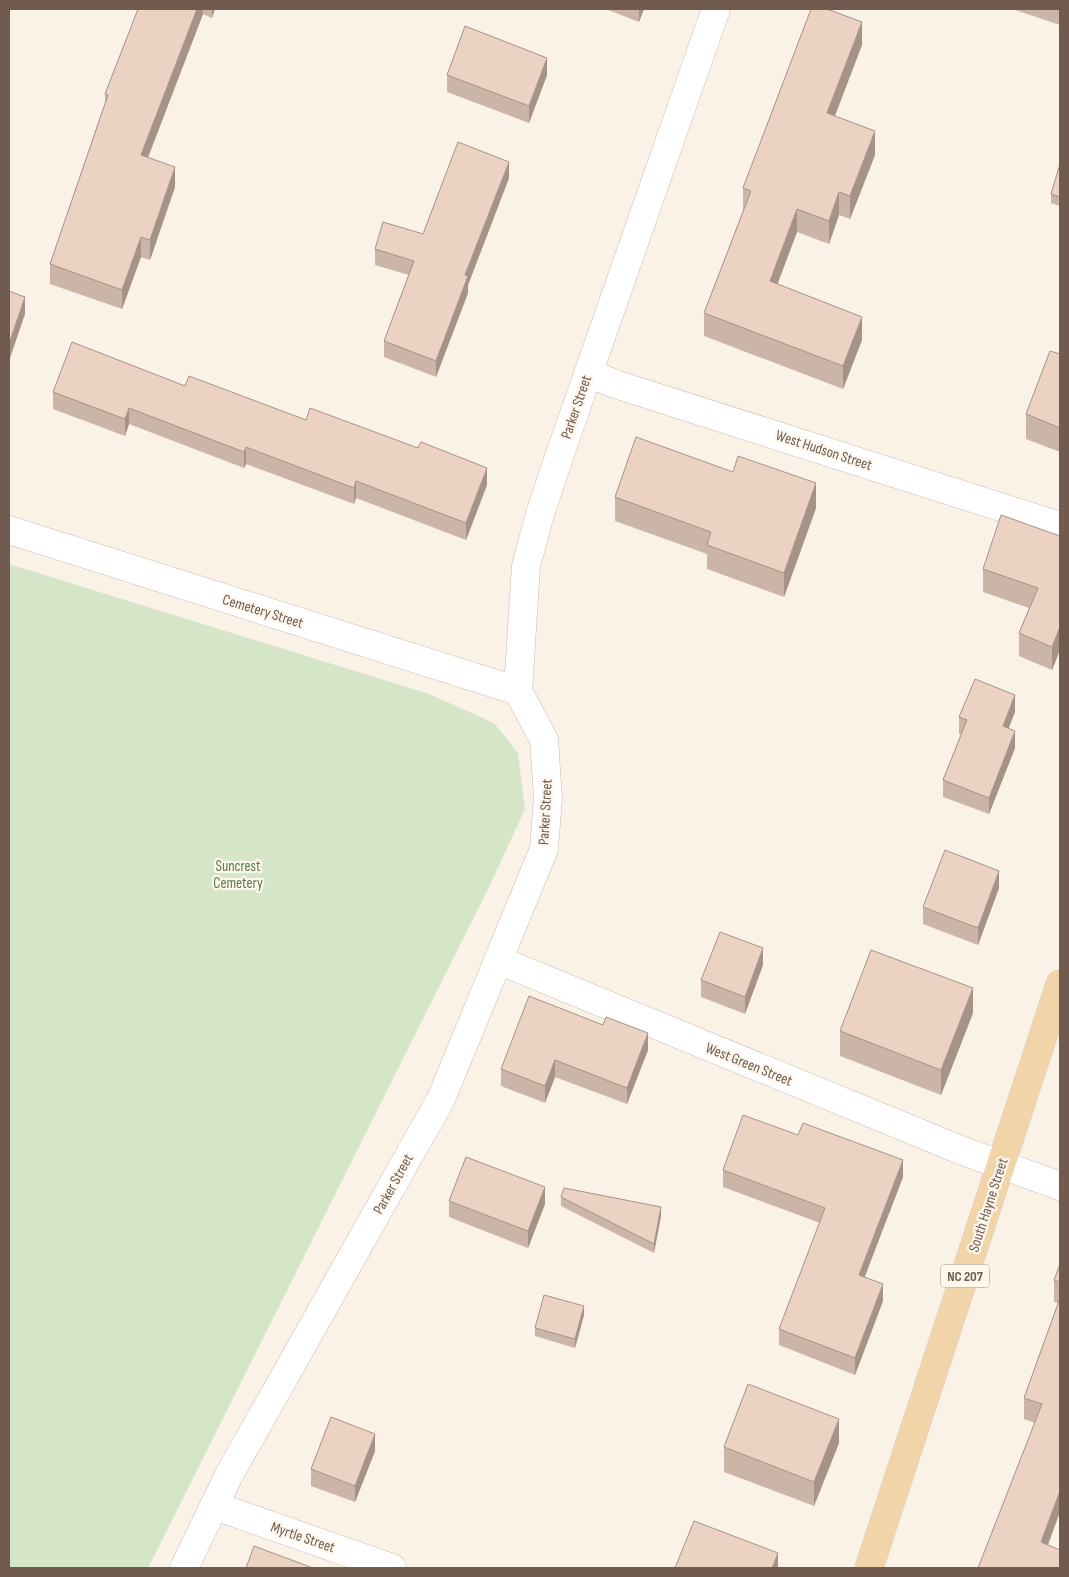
<svg xmlns="http://www.w3.org/2000/svg" width="1069" height="1577" viewBox="0 0 1069 1577" font-family="'Sofia Sans Condensed',sans-serif">
  <style>
    .green { fill: #d4e6c7 }
    .lines { fill: none; stroke-linecap: round; stroke-linejoin: round }
    .minor-casing { stroke: #cbbaae; stroke-width: 29 }
    .primary-casing { stroke: #d7d1cd; stroke-width: 29 }
    .minor { stroke: #fff; stroke-width: 28 }
    .primary { stroke: #f1d4a7; stroke-width: 28 }
    .wall { fill: #cbb5a7 }
    .shaded-wall { fill: #a59388 }
    .building { fill: #ecd2c2; stroke: #a59388 }
    .labels { text-anchor: middle; stroke-width: 4.5; stroke-linejoin: round; paint-order: stroke }
    .shield { fill: #fdf7ed; stroke: #9b897e; stroke-width: 1 }
    .shield-label { font-size: 14px; font-weight: bold; fill: #715a4e }
    .street-label { font-size: 15px; fill: #715a4e; stroke: #fdf7ed }
    .park-label { font-size: 15px; fill: #5a7b4b; stroke: #fdf7ed }
  </style>
  <rect width="100%" height="100%" fill="#faf2e7"/>
  <polygon class="green" points="9,564 429,694 494,723 518,753 525,809 490,885 148,1568 9,1568"/>
  <g class="lines">
    <g class="minor-casing">
      <g id="minor">
        <polyline points="588,373 618,385 1060,526"/>
        <polyline points="9,530 518,691"/>
        <polyline points="498,960 963,1151 1060,1186"/>
        <polyline points="215,1506 392,1568"/>
        <polyline points="184,1568 229,1475 441,1099 544,849 548,798 544,740 518,691 526,566 540,514 560,454 716,9"/>
      </g>
    </g>
    <g class="primary-casing">
      <polyline id="primary" points="869,1568 1060,984"/>
    </g>
    <use href="#minor" class="minor"/>
    <use href="#primary" class="primary"/>
  </g>
  <g class="wall">
    <polygon points="138,9 215,9 212,18 203,14 148,158 175,187 150,260 141,257 122,309 50,284 50,264 105,103 105,94"/>
    <polygon points="606,9 644,9 639,22"/>
    <polygon points="1012,9 1060,9 1060,25"/>
    <polygon points="862,45 835,116 875,155 850,219 839,215 829,244 797,232 777,284 862,340 843,389 704,336 704,313 743,211 743,188"/>
    <polygon points="447,75 547,75 529,123 447,92"/>
    <polygon points="1060,164 1060,206 1051,203 1051,194"/>
    <polygon points="509,178 468,285 468,293 436,377 384,357 384,341 409,275 375,265 375,249 423,234"/>
    <polygon points="1060,354 1060,452 1026,439 1026,414"/>
    <polygon points="185,386 306,420 487,485 466,540 356,498 354,504 246,464 244,468 129,424 125,436 53,409 53,392"/>
    <polygon points="615,497 816,508 784,597 707,569 707,554 615,521"/>
    <polygon points="1060,536 1060,650 1052,670 1019,656 1019,633 1029,608 983,592 983,569"/>
    <polygon points="1015,712 1008,728 1015,748 989,814 943,797 943,780 961,734 959,734 959,717"/>
    <polygon points="999,888 978,945 923,924 923,907"/>
    <polygon points="763,965 745,1014 701,997 701,980"/>
    <polygon points="973,1013 941,1095 840,1056 840,1031"/>
    <polygon points="603,1025 648,1050 627,1104 555,1077 545,1103 501,1086 501,1069"/>
    <polygon points="723,1170 903,1177 864,1277 883,1301 855,1375 779,1345 779,1329 820,1223 723,1187"/>
    <polygon points="561,1197 661,1216 654,1253 561,1206"/>
    <polygon points="449,1201 545,1204 528,1248 449,1217"/>
    <polygon points="1060,1264 1060,1512 978,1568 1035,1423 1024,1419 1024,1398 1058,1303 1054,1302 1054,1280"/>
    <polygon points="584,1315 575,1348 535,1336 535,1328"/>
    <polygon points="839,1443 814,1506 724,1472 724,1447"/>
    <polygon points="375,1451 355,1502 311,1486 311,1469"/>
  </g>
  <g class="shaded-wall">
    <polygon points="197,9 203,9 203,14 141,175 141,155"/>
    <polygon points="212,9 215,9 212,18"/>
    <polygon points="639,9 644,9 639,22"/>
    <polygon points="862,22 862,45 827,136 827,113"/>
    <polygon points="547,58 547,75 529,123 529,106"/>
    <polygon points="875,131 875,155 850,219 850,196"/>
    <polygon points="509,162 509,178 468,285 468,293 436,377 436,361 465,275"/>
    <polygon points="175,167 175,187 150,260 150,240"/>
    <polygon points="839,192 839,215 829,244 829,221"/>
    <polygon points="797,209 797,232 770,304 770,281"/>
    <polygon points="141,237 141,257 122,309 122,290"/>
    <polygon points="25,297 25,314 9,361 9,344"/>
    <polygon points="862,317 862,340 843,389 843,366"/>
    <polygon points="129,408 129,424 125,436 125,419"/>
    <polygon points="246,447 246,464 244,468 244,452"/>
    <polygon points="487,468 487,485 466,540 466,523"/>
    <polygon points="356,481 356,498 354,504 354,488"/>
    <polygon points="816,483 816,508 784,597 784,573"/>
    <polygon points="1060,627 1060,650 1052,670 1052,647"/>
    <polygon points="1015,695 1015,712 1003,743 1003,726"/>
    <polygon points="1015,731 1015,748 989,814 989,798"/>
    <polygon points="999,871 999,888 978,945 978,928"/>
    <polygon points="763,948 763,965 745,1014 745,997"/>
    <polygon points="973,988 973,1013 941,1095 941,1070"/>
    <polygon points="648,1033 648,1050 627,1104 627,1088"/>
    <polygon points="555,1060 555,1077 545,1103 545,1086"/>
    <polygon points="903,1160 903,1177 859,1292 859,1275"/>
    <polygon points="545,1187 545,1204 528,1248 528,1231"/>
    <polygon points="661,1207 661,1216 654,1253 654,1244"/>
    <polygon points="883,1284 883,1301 855,1375 855,1358"/>
    <polygon points="584,1306 584,1315 575,1348 575,1339"/>
    <polygon points="839,1419 839,1443 814,1506 814,1482"/>
    <polygon points="375,1434 375,1451 355,1502 355,1486"/>
    <polygon points="1060,1491 1060,1512 1041,1564 1041,1542"/>
    <polygon points="778,1553 778,1568 772,1568"/>
  </g>
  <g class="building">
    <polygon points="138,9 197,9 141,155 175,167 150,240 141,237 122,290 50,264 108,95 105,94"/>
    <polygon points="811,9 827,9 862,22 827,113 875,131 850,196 839,192 829,221 797,209 770,281 862,317 843,366 704,313 751,191 743,188"/>
    <polygon points="465,26 547,58 529,106 447,75"/>
    <polygon points="458,142 509,162 465,275 468,276 436,361 384,341 414,261 375,249 383,222 423,234"/>
    <polygon points="1060,164 1060,197 1051,194"/>
    <polygon points="9,291 25,297 9,344"/>
    <polygon points="72,342 185,386 189,376 306,420 310,408 418,448 421,442 487,468 466,523 356,481 354,488 246,447 244,452 129,408 125,419 53,392"/>
    <polygon points="1050,351 1060,354 1060,428 1026,414"/>
    <polygon points="636,437 733,472 738,456 816,483 784,573 707,545 711,532 615,497"/>
    <polygon points="1001,515 1060,536 1060,627 1052,647 1019,633 1038,588 983,569"/>
    <polygon points="975,679 1015,695 1003,726 1015,731 989,798 943,780 967,720 959,717"/>
    <polygon points="945,850 999,871 978,928 923,907"/>
    <polygon points="720,932 763,948 745,997 701,980"/>
    <polygon points="871,950 973,988 941,1070 840,1031"/>
    <polygon points="529,996 603,1025 606,1017 648,1033 627,1088 555,1060 545,1086 501,1069"/>
    <polygon points="743,1115 798,1135 803,1123 903,1160 859,1275 883,1284 855,1358 779,1329 825,1208 723,1170"/>
    <polygon points="466,1157 545,1187 528,1231 449,1201"/>
    <polygon points="564,1188 661,1207 654,1244 561,1197"/>
    <polygon points="1060,1264 1060,1282 1054,1280"/>
    <polygon points="544,1295 584,1306 575,1339 535,1328"/>
    <polygon points="1060,1298 1060,1491 1041,1542 1060,1550 1060,1565 1059,1568 978,1568 1042,1404 1024,1398"/>
    <polygon points="748,1384 839,1419 814,1482 724,1447"/>
    <polygon points="331,1417 375,1434 355,1486 311,1469"/>
    <polygon points="694,1521 778,1553 772,1568 675,1568"/>
    <polygon points="254,1546 313,1568 246,1568"/>
  </g>
  <g class="labels">
    <rect class="shield" x="941" y="1264.5" width="48" height="23" rx="4"/>
    <g class="shield-label">
      <text x="965" y="1281">NC 207</text>
    </g>
    <g class="street-label">
      <text transform="translate(576 407) rotate(-71)" y="5">Parker Street</text>
      <text transform="translate(824 450) rotate(18)" y="5">West Hudson Street</text>
      <text transform="translate(263 611) rotate(17)" y="5">Cemetery Street</text>
      <text transform="translate(545 812) rotate(-87)" y="5">Parker Street</text>
      <text transform="translate(749 1064) rotate(22)" y="5">West Green Street</text>
      <text transform="translate(393 1184) rotate(-61)" y="5">Parker Street</text>
      <text transform="translate(988 1205) rotate(-72)" y="5">South Hayne Street</text>
      <text transform="translate(303 1537) rotate(19)" y="5">Myrtle Street</text>
    </g>
    <g class="park-label">
      <text x="238" y="871">Suncrest<tspan x="238" dy="17">Cemetery</tspan></text>
    </g>
  </g>
  <rect width="1069" height="1577" fill="none" stroke="#715a4e" stroke-width="20"/>
</svg>
